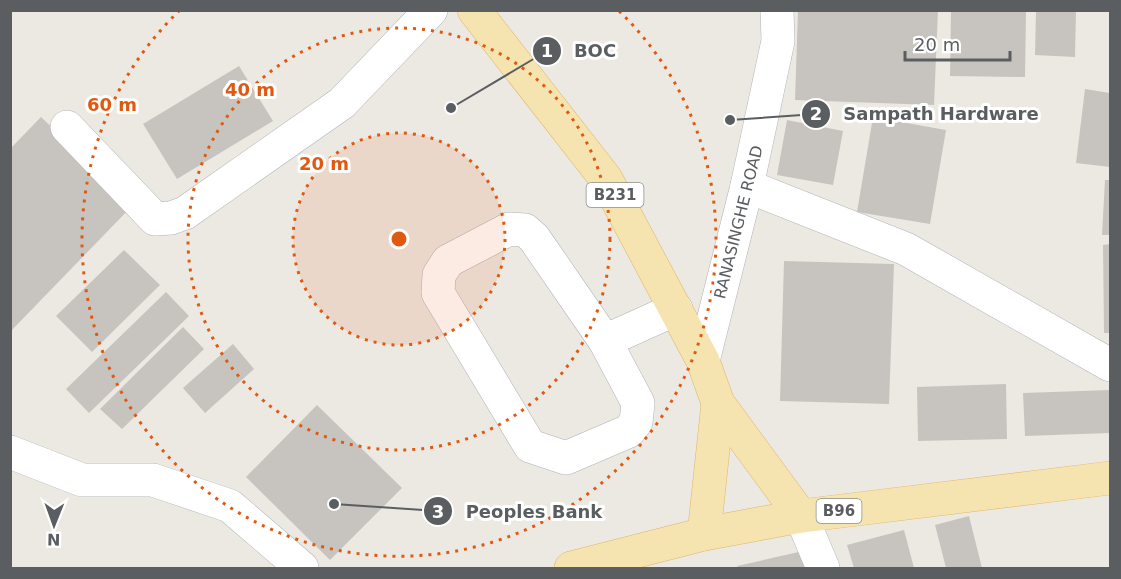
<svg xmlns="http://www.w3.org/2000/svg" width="1121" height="579" viewBox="0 0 1121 579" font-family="'DejaVu Sans',sans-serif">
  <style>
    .building { fill: #c7c4bf }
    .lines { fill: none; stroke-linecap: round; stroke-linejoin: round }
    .minor-casing { stroke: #b0b3b6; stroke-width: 34 }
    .major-casing { stroke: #dfb568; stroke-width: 34 }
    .minor { stroke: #fff; stroke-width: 33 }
    .major { stroke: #f5e4af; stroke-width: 33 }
    .ring { fill: none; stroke: #e15910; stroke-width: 3; stroke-dasharray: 3 6 }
    .labels { text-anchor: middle; stroke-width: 6; stroke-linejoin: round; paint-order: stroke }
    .shield { fill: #fff; stroke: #8c8e90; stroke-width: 1.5 }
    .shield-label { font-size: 15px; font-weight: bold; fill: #5b5e61 }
    .street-label { font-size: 16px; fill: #5b5e61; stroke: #fff }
    .centre { fill: #e15910; stroke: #fff; stroke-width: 3 }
    .ring-label { font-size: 18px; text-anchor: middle; font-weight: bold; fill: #e15910; stroke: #fff; stroke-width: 6; stroke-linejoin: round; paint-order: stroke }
    .leader { fill: none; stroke: #5b5e61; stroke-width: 2 }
    .callout-dot { fill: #5b5e61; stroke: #fff; stroke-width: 2 }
    .mark-label { font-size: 18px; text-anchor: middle; font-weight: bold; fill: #fff }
    .callout-label { font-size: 18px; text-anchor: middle; font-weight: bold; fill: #5b5e61; stroke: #fff; stroke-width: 6; stroke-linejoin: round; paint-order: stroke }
  </style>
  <rect width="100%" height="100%" fill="#ece9e3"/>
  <g class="building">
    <polygon points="798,10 938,10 934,105 795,100"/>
    <polygon points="951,10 1026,10 1025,77 950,76"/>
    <polygon points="1036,10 1076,10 1075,57 1035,55"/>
    <polygon points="239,66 273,121 177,179 143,124"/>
    <polygon points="1085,89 1110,93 1110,167 1076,163"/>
    <polygon points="41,117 133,205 10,332 10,149"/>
    <polygon points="873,117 946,130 930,224 857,212"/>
    <polygon points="787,120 843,131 833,185 777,175"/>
    <polygon points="1105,180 1110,180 1110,235 1102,235"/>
    <polygon points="1110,244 1110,333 1104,333 1103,245"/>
    <polygon points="124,250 160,285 92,352 56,316"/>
    <polygon points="784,261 894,264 889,404 780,401"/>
    <polygon points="166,292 189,316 89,413 66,389"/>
    <polygon points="183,327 204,349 122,429 100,409"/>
    <polygon points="233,344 254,369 205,413 183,388"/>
    <polygon points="1006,384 1007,439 918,441 917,387"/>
    <polygon points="1110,390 1110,433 1025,436 1023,393"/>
    <polygon points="317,405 402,488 330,560 246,477"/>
    <polygon points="969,516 982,568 946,568 935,525"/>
    <polygon points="904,530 914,568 854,568 847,545"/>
    <polygon points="812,549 816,568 738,568 737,566"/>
  </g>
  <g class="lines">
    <g class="minor-casing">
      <g id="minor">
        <polyline points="67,127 155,219 171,218 185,213 342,103 431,10"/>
        <polyline points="747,186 906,249 1110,365"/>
        <polygon points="509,229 525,230 534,238 605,341 638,403 636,422 629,431 566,458 530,446 438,293 439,275 448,261"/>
        <polyline points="605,341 676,309"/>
        <polyline points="703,361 747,186 778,41 777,10"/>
        <polyline points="10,452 82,480 153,480 230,506 302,568"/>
        <polyline points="801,516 823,568"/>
      </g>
    </g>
    <g class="major-casing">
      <g id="major">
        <polyline points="474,10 606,179 703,361 718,403 801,516"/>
        <polyline points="704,534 718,403"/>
        <polyline points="571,568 704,534 801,516 1110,478"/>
      </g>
    </g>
    <use href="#minor" class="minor"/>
    <use href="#major" class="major"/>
  </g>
  <circle cx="399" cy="239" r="106" fill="#e15910" fill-opacity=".12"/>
  <g class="ring">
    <circle cx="399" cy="239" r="106"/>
    <circle cx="399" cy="239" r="211"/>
    <path d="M619 11A317 317 0 1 1 179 11"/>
  </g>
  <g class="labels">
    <g class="shield">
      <rect x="586.5" y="183" width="57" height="24" rx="4.5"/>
      <rect x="816.5" y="499" width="45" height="24" rx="4.5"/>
    </g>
    <g class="shield-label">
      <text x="615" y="200">B231</text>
      <text x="839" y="516">B96</text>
    </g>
    <g class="street-label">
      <text transform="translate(738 222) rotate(-76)" y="6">RANASINGHE ROAD</text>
    </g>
  </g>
  <circle cx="399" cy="239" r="9" class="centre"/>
  <g class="ring-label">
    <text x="250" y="96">40 m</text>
    <text x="112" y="111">60 m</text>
    <text x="324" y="170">20 m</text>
  </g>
  <path class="leader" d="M451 108L547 51M730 120L816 114M334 504L438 511"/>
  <g class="callout-dot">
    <circle cx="451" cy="108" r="6"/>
    <circle cx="730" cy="120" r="6"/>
    <circle cx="334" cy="504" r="6"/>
    <circle cx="547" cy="51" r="15"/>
    <circle cx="816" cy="114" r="15"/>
    <circle cx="438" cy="511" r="15"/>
  </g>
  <g class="mark-label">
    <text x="547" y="57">1</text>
    <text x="816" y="120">2</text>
    <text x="438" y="518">3</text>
  </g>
  <g class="callout-label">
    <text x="595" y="57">BOC</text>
    <text x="941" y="120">Sampath Hardware</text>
    <text x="534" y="518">Peoples Bank</text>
  </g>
  <rect width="1121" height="579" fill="none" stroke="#5b5e61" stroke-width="24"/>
  <g transform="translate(54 525) rotate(181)" stroke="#ffffff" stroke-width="4.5" paint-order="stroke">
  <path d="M0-4.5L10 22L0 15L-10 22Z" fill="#5b5e61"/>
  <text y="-9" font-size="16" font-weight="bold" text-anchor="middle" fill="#5b5e61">N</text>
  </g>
  <path d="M905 51v9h105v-9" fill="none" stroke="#5b5e61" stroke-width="3"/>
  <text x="914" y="51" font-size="18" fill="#5b5e61" stroke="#ffffff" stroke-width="4.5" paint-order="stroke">20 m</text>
</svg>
